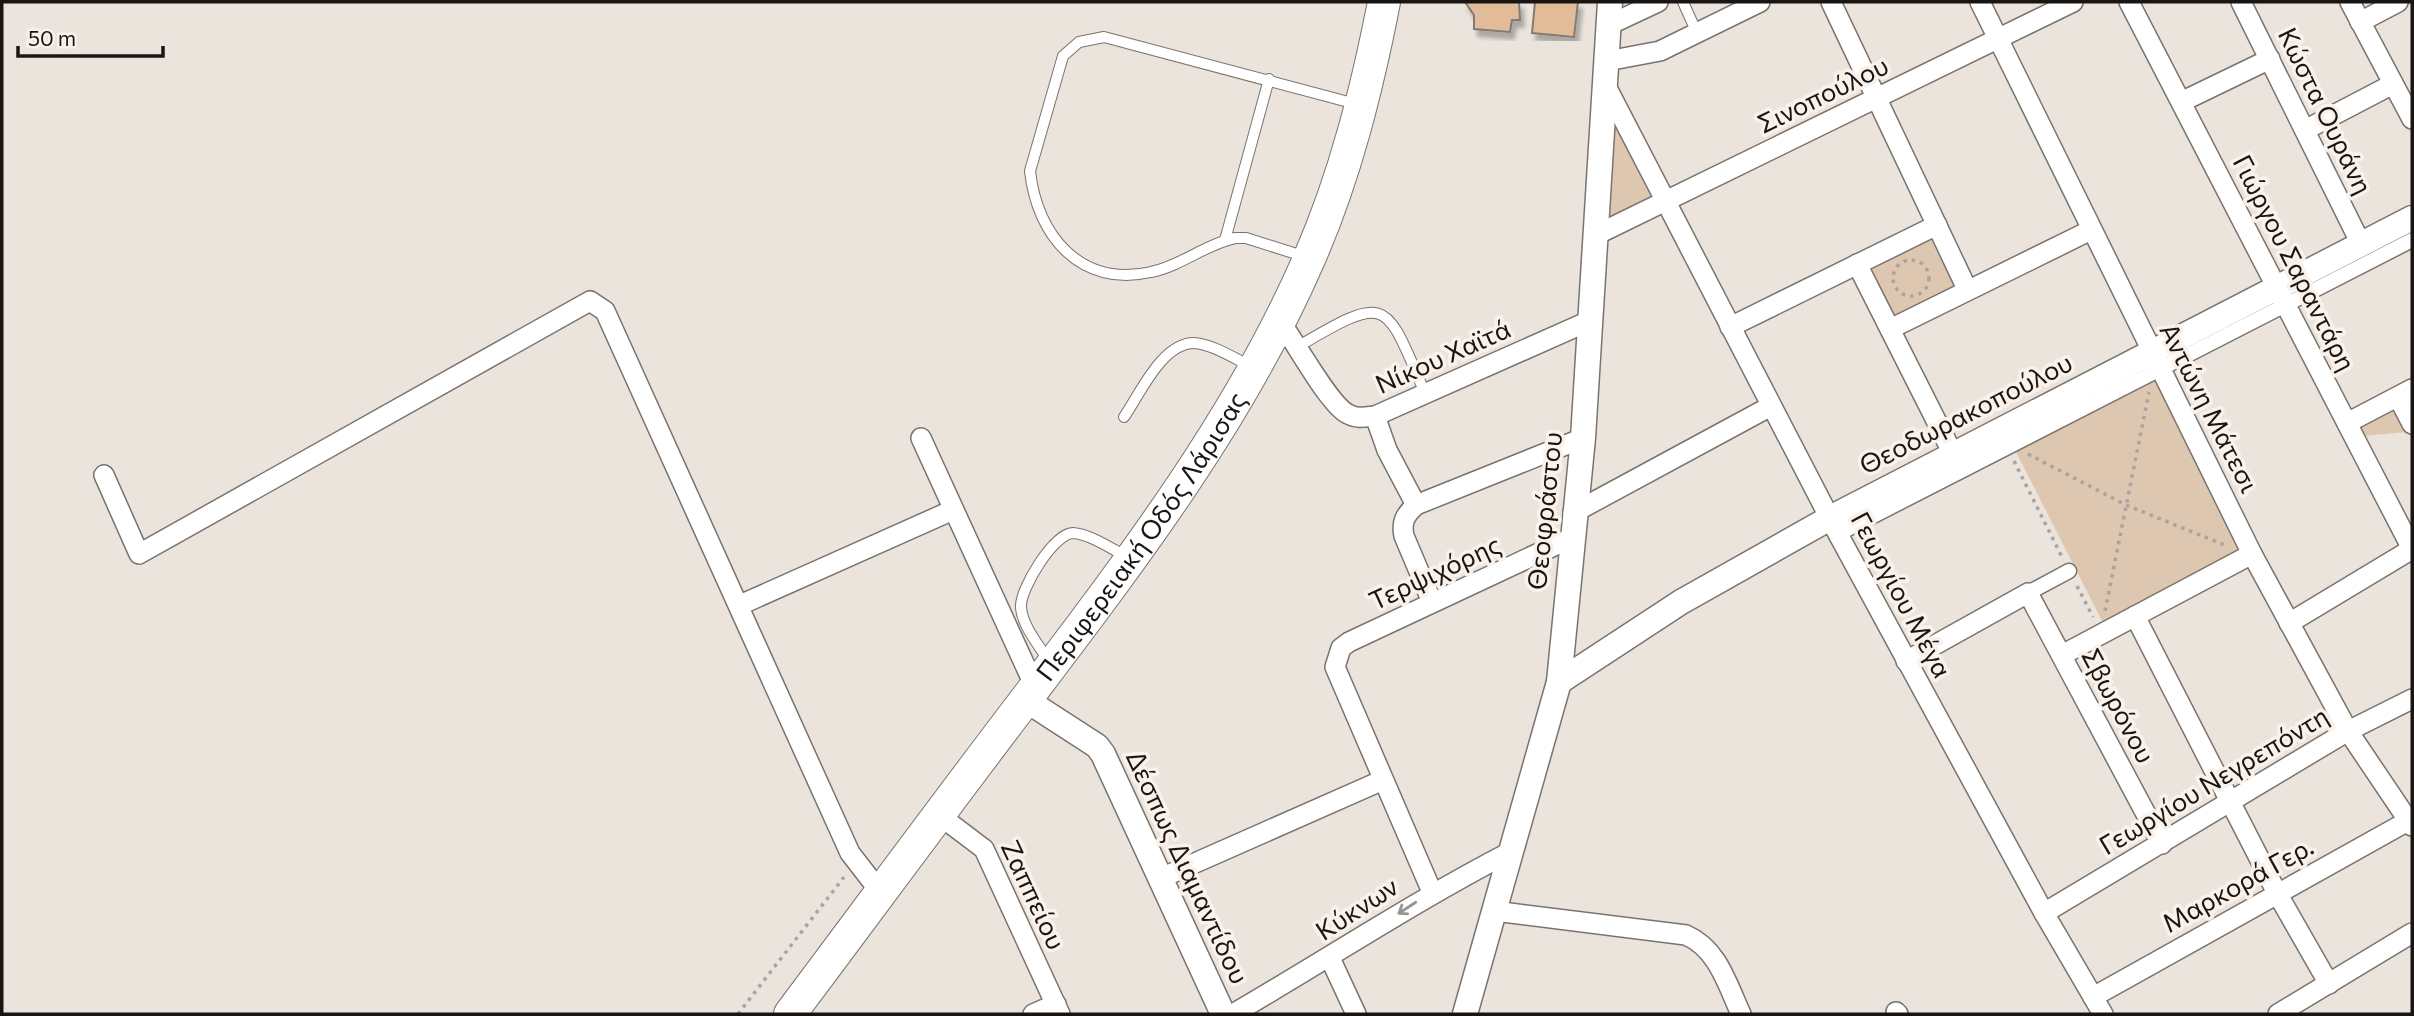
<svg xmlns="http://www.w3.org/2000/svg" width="2414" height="1016" viewBox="0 0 2414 1016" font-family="Commissioner,sans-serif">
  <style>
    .green { fill: #dec7b1 }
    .building { fill: #e2bc99; stroke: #817a74; stroke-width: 2; filter: url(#shadow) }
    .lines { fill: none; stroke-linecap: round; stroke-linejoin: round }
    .service-casing { stroke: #7a736d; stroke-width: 12 }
    .pedestrian-casing { stroke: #7a736d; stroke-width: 17 }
    .minor-casing { stroke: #7a736d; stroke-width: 22 }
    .tertiary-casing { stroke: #7a736d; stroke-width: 27 }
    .trunk-casing { stroke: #7a736d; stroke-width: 34 }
    .path { stroke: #a9a49e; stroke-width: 3.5; stroke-dasharray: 3.5 5; stroke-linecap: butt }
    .service { stroke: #fff; stroke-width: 10 }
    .pedestrian { stroke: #fff; stroke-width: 14 }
    .minor { stroke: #fff; stroke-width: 19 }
    .tertiary { stroke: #fff; stroke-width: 24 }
    .trunk { stroke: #fff; stroke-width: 32 }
    .oneway { stroke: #979695 }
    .labels { text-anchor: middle; stroke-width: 7; stroke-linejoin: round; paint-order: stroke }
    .street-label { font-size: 26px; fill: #181513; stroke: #f9f1ea }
  </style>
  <defs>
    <filter id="shadow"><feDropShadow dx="4" dy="7" stdDeviation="2" flood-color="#0004"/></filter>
  </defs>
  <rect width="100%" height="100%" fill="#ebe4dd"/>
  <g class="green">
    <polygon points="1616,127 1655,204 1609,224 1613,128"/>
    <polygon points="1931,239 1956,290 1893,322 1868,271"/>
    <polygon points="2153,375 2241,552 2103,623 2013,446"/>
    <polygon points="2392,404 2407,432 2363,436 2356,423"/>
  </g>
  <g class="building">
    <polygon points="1465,2 1519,2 1520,20 1512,20 1510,32 1474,29 1474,15"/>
    <polygon points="1535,2 1578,2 1574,37 1532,33"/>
  </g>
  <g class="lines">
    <g class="service-casing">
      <g id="service">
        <polyline points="1683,2 1697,33"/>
        <polyline points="1225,240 1269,79"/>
        <path d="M1306,257l-60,-19h-11c-29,6 -54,28 -84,34 -70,16 -114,-36 -121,-101l33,-115 16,-14 25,-5 252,67"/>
        <path d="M1299,346c91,-54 86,-45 126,47"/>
        <path d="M1124,417c16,-23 38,-74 70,-74 18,1 40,15 56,23"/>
        <path d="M1048,660c-9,-15 -25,-33 -27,-52 -2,-18 33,-75 52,-75 17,1 39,16 54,24"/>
      </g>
    </g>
    <g class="pedestrian-casing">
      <g id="pedestrian">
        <polyline points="1838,534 2412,240"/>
        <polyline points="2028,593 2069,571"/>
      </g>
    </g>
    <g class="minor-casing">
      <g id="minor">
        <polyline points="1831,2 1967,289"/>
        <polyline points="1980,2 2252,554 2348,731 2412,826"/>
        <polyline points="2129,2 2412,549"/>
        <polyline points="2241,2 2361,244"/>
        <polyline points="2350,2 2412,119"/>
        <polyline points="2360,22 2398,2"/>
        <polyline points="1609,25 1658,2"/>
        <polyline points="1607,61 1660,51 1760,2"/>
        <polyline points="1605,84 1838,534 2044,913 2103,1014"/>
        <polyline points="2181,102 2270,59"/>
        <polyline points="2305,130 2393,84"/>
        <polyline points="1596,235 2073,2"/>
        <polyline points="1857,264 1953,454"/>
        <path d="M1279,320c16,21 50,85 69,94 9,5 17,3 27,2l214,-95"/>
        <polyline points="1730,327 1937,225"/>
        <polyline points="1890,329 2091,230"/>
        <polyline points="2398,397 2412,424"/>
        <polyline points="1375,416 1387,450 1416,505"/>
        <polyline points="2347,423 2412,389"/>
        <polyline points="921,438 1035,687"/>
        <polyline points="104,475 139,554 590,301 605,311 850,853 881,893"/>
        <polyline points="1573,513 1771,406"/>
        <path d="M1432,602l-28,-66c-3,-14 1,-21 12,-31l167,-67"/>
        <polyline points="740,605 953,510"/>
        <polyline points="2135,616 2277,893 2329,984"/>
        <polyline points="2289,623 2412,549"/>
        <polyline points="2062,655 2252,554"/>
        <polyline points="1906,661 2028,593 2162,844"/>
        <polyline points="939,815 984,849 1060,1014"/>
        <polyline points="1161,878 1383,780"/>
        <polyline points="1432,892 1335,667 1341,648 1349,642 1571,538"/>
        <path d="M1494,911l192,24c32,14 41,49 55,79"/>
        <polyline points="2044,913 2348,731 2412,699"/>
        <polyline points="1330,958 1356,1014"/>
        <polyline points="2093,997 2408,821"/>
        <polyline points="1896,1012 1898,1014"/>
        <polyline points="1033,1014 1056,1004"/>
        <path d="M1233,1014c93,-54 182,-113 277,-162"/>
        <polyline points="2278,1014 2412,933"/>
      </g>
    </g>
    <g class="tertiary-casing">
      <g id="tertiary">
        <polyline points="1559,682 1681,602 1830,518 2412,218"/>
        <polyline points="1026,700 1097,746 1103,754 1223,1014"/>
        <polyline points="1465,1014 1559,682 1583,438 1610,2"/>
      </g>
    </g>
    <g class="trunk-casing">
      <g id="trunk">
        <path id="s1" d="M790,1014c81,-108 161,-217 243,-324 103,-136 208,-274 276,-431 36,-82 58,-170 75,-257"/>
      </g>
    </g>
    <g class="path">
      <circle cx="1911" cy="278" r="18"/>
      <polyline points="2028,454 2126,505 2227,546"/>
      <polyline points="2014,461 2062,557"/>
      <polyline points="2077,586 2093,617"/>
      <polyline points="2105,611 2149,392"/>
      <polyline points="738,1014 844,877"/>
    </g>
    <use href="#service" class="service"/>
    <use href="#pedestrian" class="pedestrian"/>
    <use href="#minor" class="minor"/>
    <use href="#tertiary" class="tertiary"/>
    <use href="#trunk" class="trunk"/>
  </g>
  <defs><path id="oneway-shaft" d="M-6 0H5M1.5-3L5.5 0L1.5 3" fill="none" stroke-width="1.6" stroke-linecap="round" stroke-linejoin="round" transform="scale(1.75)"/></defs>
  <use class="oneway" href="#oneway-shaft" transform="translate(1407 908) rotate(147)"/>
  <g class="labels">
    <g class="street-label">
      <text transform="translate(1823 95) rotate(-26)" y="9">Σινοπούλου</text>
      <text transform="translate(2325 111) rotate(64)" y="9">Κώστα Ουράνη</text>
      <text transform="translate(2294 263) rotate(63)" y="9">Γιώργου Σαραντάρη</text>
      <text transform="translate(1443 357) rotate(-24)" y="9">Νίκου Χαϊτά</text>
      <text transform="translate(2209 408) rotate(63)" y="9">Αντώνη Μάτεσι</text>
      <text transform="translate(1966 414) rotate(-27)" y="9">Θεοδωρακοπούλου</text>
      <text transform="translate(1545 511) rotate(-84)" y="9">Θεοφράστου</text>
      <text dy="9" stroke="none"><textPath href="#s1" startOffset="593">Περιφερειακή Οδός Λάρισας</textPath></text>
      <text transform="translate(1435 573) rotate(-25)" y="9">Τερψιχόρης</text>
      <text transform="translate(1901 595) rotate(62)" y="9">Γεωργίου Μέγα</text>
      <text transform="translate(2118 706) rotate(62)" y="9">Σβωρόνου</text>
      <text transform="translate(2214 781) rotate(-31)" y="9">Γεωργίου Νεγρεπόντη</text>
      <text transform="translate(1187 867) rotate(65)" y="9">Δέσπως Διαμαντίδου</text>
      <text transform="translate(2238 885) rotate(-29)" y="9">Μαρκορά Γερ.</text>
      <text transform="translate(1033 895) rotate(65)" y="9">Ζαππείου</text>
      <text transform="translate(1357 909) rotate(-33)" y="9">Κύκνων</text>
    </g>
  </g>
  <rect width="2414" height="1016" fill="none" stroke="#181513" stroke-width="7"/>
  <path d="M18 46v10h145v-10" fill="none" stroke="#181513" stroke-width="3.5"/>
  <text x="28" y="46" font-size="21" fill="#181513" stroke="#f9f1ea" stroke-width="5" paint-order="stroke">50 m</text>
</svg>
